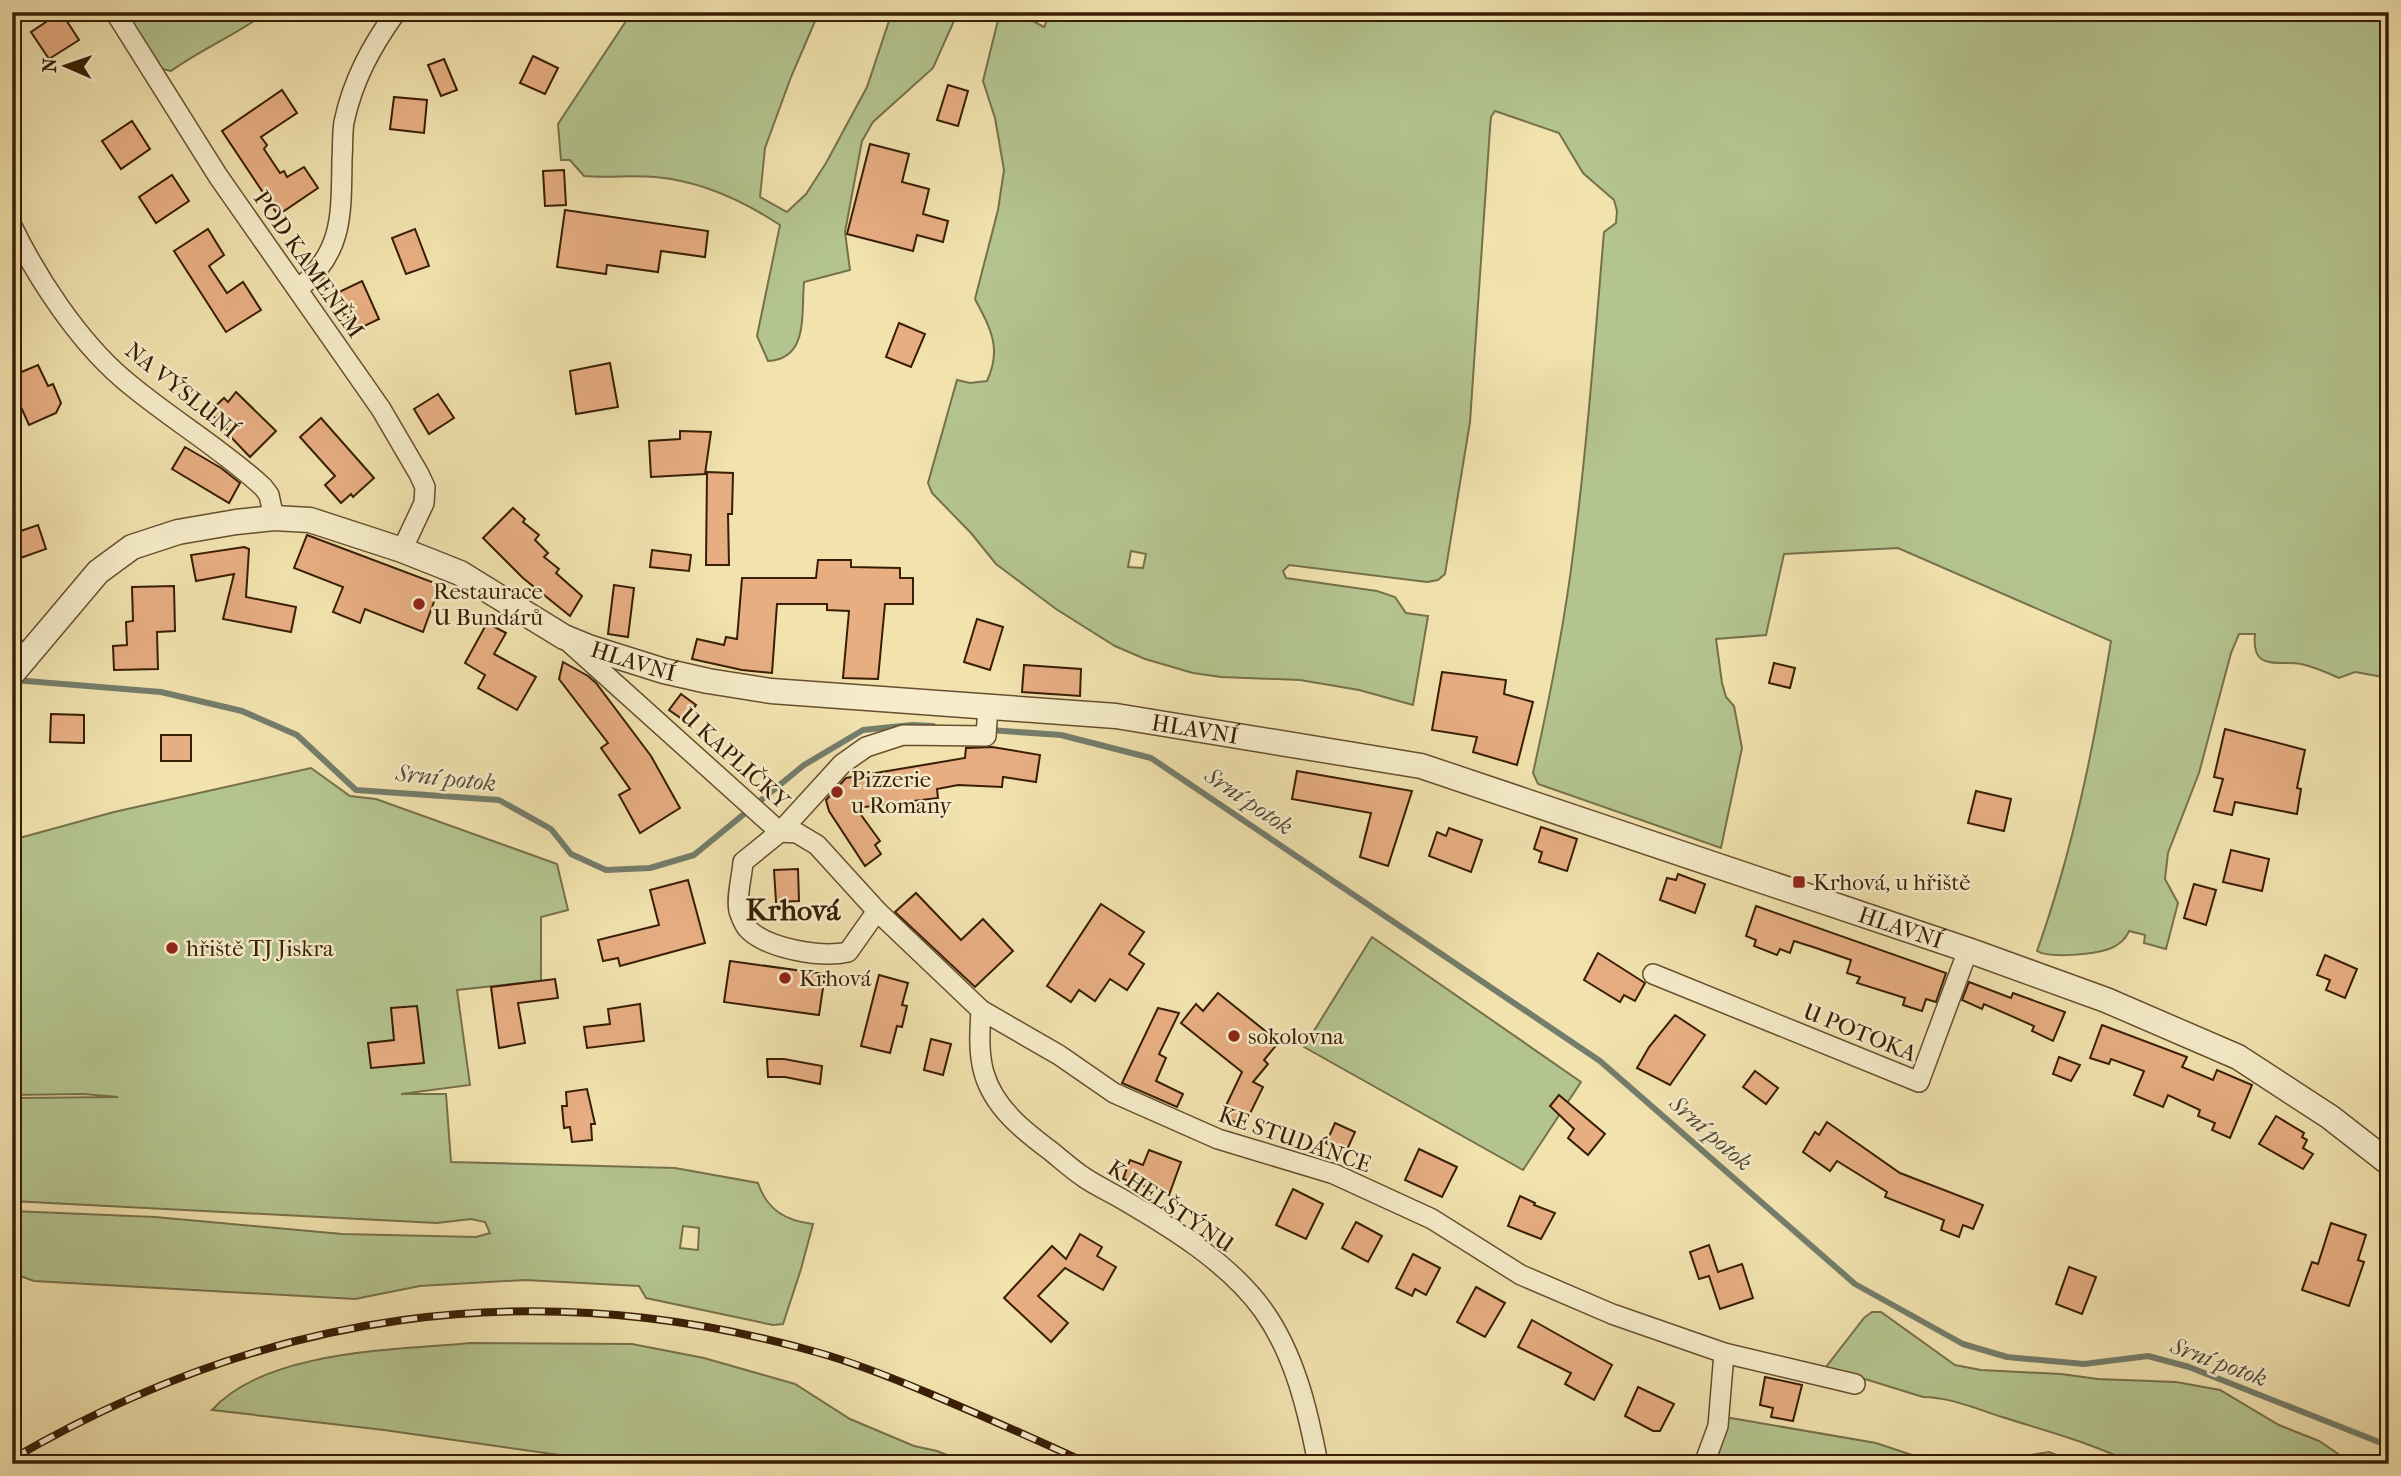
<svg xmlns="http://www.w3.org/2000/svg" width="2401" height="1476" viewBox="0 0 2401 1476" font-family="'IM FELL French Canon',serif">
  <style>
    .green { fill: #b4c48f; stroke: #76704a; stroke-width: 2; fill-rule: evenodd }
    .lines { fill: none; stroke-linecap: round; stroke-linejoin: round }
    .stream { stroke: #747d6b; stroke-width: 6 }
    .building { fill: #e7ae82; stroke: #391d04; stroke-width: 2 }
    .minor-casing { stroke: #674e2e; stroke-width: 22 }
    .tertiary-casing { stroke: #674e2e; stroke-width: 27 }
    .minor { stroke: #f6ecca; stroke-width: 19 }
    .tertiary { stroke: #f6ecca; stroke-width: 24 }
    .rail-casing { stroke: #391d04; stroke-width: 8 }
    .rail { stroke: #f6ecca; stroke-width: 5; stroke-dasharray: 16; stroke-linecap: butt }
    .poi-dot { fill: #8f2418; stroke: #f6ecca; stroke-width: 2.5 }
    .labels { text-anchor: middle; stroke-width: 5; stroke-linejoin: round; paint-order: stroke }
    .street-label { font-size: 23px; fill: #391d04; stroke: #f6ecca }
    .poi-label { font-size: 23px; fill: #391d04; stroke: #f6ecca; text-anchor: start }
    .water-label { font-size: 24px; font-style: italic; fill: #564d38; stroke: #f6ecca }
    .district-label { font-size: 30px; font-weight: bold; fill: #391d04; stroke: #f6ecca }
  </style>
  <rect width="100%" height="100%" fill="#f1e2ae"/>
  <filter id="stains"><feTurbulence type="fractalNoise" baseFrequency=".00286" numOctaves="4"/><feColorMatrix values="0 0 0 0 .2 0 0 0 0 .09 0 0 0 0 .02 0 0 0 .5 -.17"/></filter>
  <radialGradient id="worn" r=".72"><stop offset=".6" stop-color="#630" stop-opacity="0"/><stop offset="1" stop-color="#630" stop-opacity=".3"/></radialGradient>
  <g class="green">
    <path d="M124,12h143c-31,23 -65,37 -96,59l-9,-2z"/>
    <path d="M632,12h187l-28,65 -26,71 -5,49 27,15 19,-18 20,-31 41,-76 25,-75h66l-25,56 -60,54 -11,19 -17,91 5,38 -46,12c-3,32 5,77 -36,79l-11,-25 23,-111c-38,-25 -79,-44 -125,-48 -23,-2 -47,1 -71,-1l-14,-16h-9l-3,-36z"/>
    <path d="M1000,12h23l-1,3 22,12 7,-15h1338v666l-34,-6 -16,6c-13,-6 -24,-11 -38,-14 -24,-4 -50,8 -46,-30h-16l-8,19 -32,120 -31,80 -3,26 13,24 -12,46 -22,-6 1,-8 -16,-4c-3,8 -11,15 -20,18 -15,5 -59,10 -72,2 36,-101 57,-205 74,-310l-213,-93 -114,6 -18,81 -50,4 6,44 4,14 8,9 8,42 -21,100 -183,-64 -5,-11c16,-72 31,-145 40,-219 14,-107 22,-215 31,-322l12,-9 1,-12 -3,-11 -31,-27 -24,-40 -64,-22 -4,6 -1,11 -20,294 -25,152 -7,6 -11,2 -138,-17 -6,6 3,7 91,13 18,6 11,16 22,3 -15,89 -54,-15 -59,-10 -79,-3 -28,-4 -48,-14 -30,-13 -59,-37 -60,-45 -25,-31 -39,-40 -4,-10 29,-103 13,3 17,-2c15,-32 4,-52 -12,-82l23,-89 6,-40 -9,-52 -12,-37zM1131,551l15,3 -3,14 -15,-1z"/>
    <path d="M311,768l39,28 26,3 181,65 11,46 -27,7v64l-84,9 13,95 -69,9h45l5,68 224,6 83,15c9,27 28,38 55,41l-12,45 -18,55 -10,1 -127,-27 -7,-12 -114,-6 -105,6 -65,13 -321,-18 -22,-8v-62l143,6 187,17 134,3 14,-4 -5,-11 -14,-3 -34,4 -425,-22v-103l106,-1 -35,-3 -71,1v-255l102,-28zM683,1226l16,2 -1,22 -18,-2z"/>
    <polygon points="1372,937 1581,1082 1523,1170 1304,1047"/>
    <path d="M1872,1312h9l74,53 26,5 80,4 37,5 78,3 44,8 59,35 40,16 34,23h-219c-42,-21 -88,-33 -132,-47 -25,-8 -53,-20 -79,-20l-97,-30 38,-49z"/>
    <path d="M471,1343l161,1 72,14 91,26 55,35 64,27 23,5 33,13h-347l-239,-34 -172,-20c54,-60 183,-60 259,-67z"/>
    <polygon points="1725,1417 1876,1443 1939,1464 1716,1464"/>
    <polygon points="2049,1452 2079,1464 2025,1464 2031,1455"/>
  </g>
  <g class="lines">
    <g class="stream">
      <polyline points="14,680 161,692 242,711 297,735 356,790 499,800 551,829 571,854 606,870 650,868 694,855 804,765 863,730 912,725 933,726"/>
      <polyline points="989,730 1061,735 1151,758 1600,1061 1855,1284 1963,1344 2007,1357 2084,1364 2148,1356 2189,1367 2389,1446"/>
    </g>
  </g>
  <g class="building">
    <polygon points="61,12 79,40 49,59 31,32"/>
    <polygon points="533,56 558,68 545,94 520,83"/>
    <polygon points="444,59 457,90 441,96 428,65"/>
    <polygon points="948,85 968,91 958,126 937,120"/>
    <polygon points="282,90 297,113 261,137 267,145 264,149 280,173 284,171 287,177 304,167 318,188 278,215 222,131"/>
    <polygon points="394,97 427,100 424,133 390,129"/>
    <polygon points="132,121 150,149 121,169 102,141"/>
    <polygon points="870,144 909,154 902,182 929,189 923,214 948,221 943,242 917,235 913,251 847,234"/>
    <polygon points="564,170 566,205 545,206 543,171"/>
    <polygon points="172,175 189,201 156,223 139,197"/>
    <polygon points="565,210 708,231 705,257 661,251 658,272 607,265 606,274 557,267"/>
    <polygon points="208,229 224,255 209,266 227,293 243,282 261,310 226,332 174,251"/>
    <polygon points="415,229 429,266 406,274 392,238"/>
    <polygon points="362,281 379,319 354,331 337,293"/>
    <polygon points="899,323 925,334 911,367 886,357"/>
    <polygon points="610,363 618,407 576,414 570,371"/>
    <polygon points="38,365 48,386 53,384 61,403 56,413 29,425 12,387 12,376"/>
    <polygon points="236,392 276,431 250,457 228,434 230,432 209,412 224,398 228,402"/>
    <polygon points="438,394 454,418 429,434 414,409"/>
    <polygon points="321,418 374,478 353,497 351,494 341,503 325,485 335,476 300,437"/>
    <polygon points="680,431 711,432 705,474 651,477 649,441 680,439"/>
    <polygon points="185,447 221,468 240,483 229,503 172,469"/>
    <polygon points="707,472 733,473 732,514 728,514 729,565 706,565"/>
    <polygon points="513,508 525,519 523,522 539,535 535,540 548,553 544,557 559,569 556,573 582,596 570,616 523,578 483,538"/>
    <polygon points="38,525 46,549 12,561 12,534"/>
    <polygon points="307,535 440,585 423,632 365,609 360,623 333,612 343,587 294,568"/>
    <polygon points="244,547 249,549 246,597 296,607 291,632 223,619 234,574 196,581 191,555"/>
    <polygon points="652,550 691,555 689,571 650,567"/>
    <polygon points="818,560 851,560 851,567 900,568 900,578 913,578 913,604 885,604 878,679 843,678 849,611 827,610 827,604 777,604 772,673 742,670 692,659 697,639 724,645 726,637 737,639 742,578 816,578"/>
    <polygon points="614,585 634,588 628,637 608,634"/>
    <polygon points="174,586 175,631 157,632 158,669 114,670 113,646 127,645 126,622 133,621 132,587"/>
    <polygon points="977,619 1003,627 990,670 964,662"/>
    <polygon points="487,623 506,633 494,654 536,677 517,710 478,688 485,675 465,663"/>
    <polygon points="563,662 588,676 596,683 651,756 680,808 640,833 619,795 630,789 601,748 608,743 559,679"/>
    <polygon points="1774,663 1795,668 1790,688 1769,683"/>
    <polygon points="1024,665 1081,669 1080,696 1022,692"/>
    <polygon points="1442,672 1506,680 1504,694 1533,702 1517,765 1473,752 1477,737 1432,730"/>
    <polygon points="681,694 696,705 685,721 669,710"/>
    <polygon points="51,714 84,715 84,743 50,742"/>
    <polygon points="2225,729 2305,750 2297,788 2301,789 2297,814 2235,802 2232,815 2214,811 2223,779 2214,777"/>
    <rect x="161" y="735" width="30" height="26"/>
    <polygon points="992,747 1040,755 1036,782 1003,777 1002,787 958,785 937,789 938,798 856,808 880,841 875,845 881,854 865,866 829,811 826,800 846,778 965,758 966,748"/>
    <polygon points="1297,771 1412,791 1388,866 1360,857 1371,813 1292,799"/>
    <polygon points="1976,791 2011,799 2004,831 1968,823"/>
    <polygon points="1541,827 1577,839 1567,871 1539,862 1542,852 1534,849"/>
    <polygon points="1449,828 1482,840 1471,872 1429,856 1437,832 1446,836"/>
    <polygon points="2231,850 2269,859 2262,891 2223,882"/>
    <polygon points="798,869 799,901 776,902 774,870"/>
    <polygon points="1678,874 1705,884 1695,913 1660,900 1667,878 1676,880"/>
    <polygon points="688,880 705,943 620,966 618,958 603,961 598,940 659,925 650,890"/>
    <polygon points="2194,884 2216,890 2206,925 2184,918"/>
    <polygon points="916,893 961,940 983,919 1013,951 975,987 895,912"/>
    <polygon points="1101,904 1144,932 1129,954 1144,964 1127,990 1110,979 1095,1001 1079,990 1071,1002 1047,986"/>
    <polygon points="1756,906 1946,973 1936,1002 1926,999 1922,1011 1903,1005 1905,998 1857,983 1860,977 1847,973 1851,960 1813,947 1794,941 1790,953 1780,949 1777,955 1754,946 1756,940 1746,936"/>
    <polygon points="1598,953 1645,983 1635,1001 1624,995 1620,1002 1584,980"/>
    <polygon points="2325,955 2357,969 2345,998 2326,990 2330,980 2317,975"/>
    <polygon points="730,961 825,974 819,1015 724,1002"/>
    <polygon points="879,975 908,983 902,1005 907,1006 902,1027 897,1026 890,1053 861,1046"/>
    <polygon points="555,979 558,998 518,1003 525,1043 499,1048 491,987"/>
    <polygon points="1969,982 2011,998 2013,993 2065,1012 2053,1041 2032,1031 2034,1026 1984,1004 1982,1009 1962,1000"/>
    <polygon points="1218,993 1279,1042 1264,1060 1268,1064 1253,1082 1263,1087 1244,1126 1221,1116 1242,1072 1181,1023 1196,1004 1203,1011"/>
    <polygon points="640,1004 644,1041 587,1048 584,1027 610,1024 608,1009"/>
    <polygon points="417,1006 424,1063 371,1068 368,1043 394,1040 391,1008"/>
    <polygon points="1158,1008 1179,1013 1159,1054 1166,1058 1156,1081 1183,1094 1177,1107 1122,1083"/>
    <polygon points="1675,1015 1705,1035 1670,1085 1637,1068 1649,1047"/>
    <polygon points="2102,1025 2187,1057 2182,1067 2213,1080 2217,1070 2252,1085 2230,1138 2212,1130 2215,1123 2198,1116 2200,1110 2168,1095 2163,1107 2134,1095 2144,1071 2111,1059 2109,1064 2090,1058"/>
    <polygon points="931,1039 951,1044 943,1075 924,1070"/>
    <polygon points="2059,1057 2080,1065 2071,1081 2053,1074"/>
    <polygon points="767,1059 784,1059 822,1066 820,1084 785,1077 768,1077"/>
    <polygon points="1755,1071 1778,1088 1766,1104 1743,1087"/>
    <polygon points="587,1089 595,1124 591,1124 592,1140 572,1142 570,1127 564,1128 562,1106 567,1106 566,1092"/>
    <polygon points="1559,1095 1605,1134 1588,1155 1568,1138 1574,1129 1550,1106"/>
    <polygon points="2276,1116 2304,1133 2302,1137 2307,1140 2303,1148 2313,1154 2303,1169 2259,1144"/>
    <polygon points="1827,1122 1900,1173 1983,1205 1973,1229 1963,1225 1959,1237 1941,1230 1944,1220 1885,1197 1887,1192 1837,1161 1830,1171 1803,1152 1815,1132 1819,1135"/>
    <polygon points="1335,1123 1355,1132 1346,1152 1326,1143"/>
    <polygon points="1419,1149 1457,1167 1442,1197 1405,1180"/>
    <polygon points="1149,1150 1181,1162 1169,1195 1123,1179 1130,1160 1143,1165"/>
    <polygon points="1293,1189 1323,1204 1306,1239 1276,1225"/>
    <polygon points="1520,1196 1535,1203 1534,1205 1555,1213 1541,1239 1508,1226"/>
    <polygon points="1356,1222 1382,1236 1368,1262 1342,1248"/>
    <polygon points="2331,1223 2366,1235 2358,1260 2364,1262 2349,1306 2302,1290 2312,1262 2318,1264"/>
    <polygon points="1080,1234 1102,1247 1097,1256 1116,1267 1103,1290 1065,1268 1038,1296 1068,1323 1051,1342 1004,1298 1052,1246 1066,1259"/>
    <polygon points="1709,1245 1718,1272 1742,1264 1753,1298 1720,1309 1709,1276 1699,1279 1690,1252"/>
    <polygon points="1413,1254 1440,1268 1426,1295 1415,1289 1412,1296 1396,1288"/>
    <polygon points="2069,1267 2096,1277 2082,1314 2056,1304"/>
    <polygon points="1476,1287 1505,1303 1485,1337 1457,1322"/>
    <polygon points="1532,1320 1612,1365 1594,1400 1565,1384 1571,1373 1518,1347"/>
    <polygon points="1765,1377 1802,1385 1793,1421 1771,1417 1773,1408 1760,1405"/>
    <polygon points="1638,1387 1674,1404 1660,1431 1653,1431 1625,1416"/>
  </g>
  <g class="lines">
    <g class="minor-casing">
      <g id="minor">
        <polyline points="115,12 218,176 381,409 419,474 425,487 424,503 402,550"/>
        <path d="M12,226c25,52 66,114 110,152 45,39 98,69 141,109l6,8 5,23"/>
        <path d="M298,289c46,-37 43,-75 44,-130 1,-12 0,-25 2,-37 9,-42 27,-75 52,-110"/>
        <polyline points="12,644 23,661"/>
        <polyline points="571,644 780,832 797,833 817,845 877,911 981,1010 1059,1055 1114,1093 1218,1139 1334,1174 1432,1219 1521,1275 1612,1314 1724,1353 1855,1384"/>
        <path d="M877,911l-29,41c-26,6 -79,-3 -99,-22 -5,-4 -8,-13 -10,-19 -3,-14 3,-34 4,-49l37,-30 62,-68 24,-17 37,-12 83,1 2,-30"/>
        <polyline points="1653,974 1919,1082 1968,950"/>
        <path d="M981,1010c-1,21 -3,42 3,63 10,35 40,58 68,79 11,9 21,18 33,26 12,8 25,14 37,21 50,29 107,64 141,111 32,45 45,101 55,154"/>
        <polyline points="1704,1464 1718,1426 1724,1353"/>
      </g>
    </g>
    <g class="tertiary-casing">
      <g id="tertiary">
        <path id="s1" d="M12,674l86,-102 34,-25 46,-15 58,-10 38,-4 36,2 92,30 58,23 104,64 27,11 73,23 44,10 63,10 345,25 305,50 547,184 138,50 132,57 92,60 59,46"/>
      </g>
    </g>
    <use href="#minor" class="minor"/>
    <use href="#tertiary" class="tertiary"/>
    <g class="rail-casing">
      <path id="rail" d="M12,1459c254,-148 520,-187 804,-107 40,11 79,27 117,43 52,22 104,45 156,69"/>
    </g>
    <use href="#rail" class="rail"/>
  </g>
  <g class="poi-dot">
    <circle cx="419" cy="604" r="7"/>
    <circle cx="837" cy="792" r="7"/>
    <rect x="1792" y="875" width="14" height="14" rx="3.5"/>
    <circle cx="172" cy="948" r="7"/>
    <circle cx="785" cy="978" r="7"/>
    <circle cx="1234" cy="1036" r="7"/>
  </g>
  <g class="labels">
    <g class="street-label">
      <text transform="translate(309 264) rotate(55)" y="8">POD KAMENĚM</text>
      <text transform="translate(182 390) rotate(39)" y="8">NA VÝSLUNÍ</text>
      <text dy="8" stroke="none"><textPath href="#s1" startOffset="712">HLAVNÍ</textPath></text>
      <text dy="8" stroke="none"><textPath href="#s1" startOffset="1279">HLAVNÍ</textPath></text>
      <text transform="translate(735 758) rotate(42)" y="8">U KAPLIČKY</text>
      <text dy="8" stroke="none"><textPath href="#s1" startOffset="2014">HLAVNÍ</textPath></text>
      <text transform="translate(1860 1032) rotate(22)" y="8">U POTOKA</text>
      <text transform="translate(1295 1139) rotate(19)" y="8">KE STUDÁNCE</text>
      <text transform="translate(1171 1206) rotate(34)" y="8">K HELŠTÝNU</text>
    </g>
    <g class="poi-label">
      <text x="433" y="599">Restaurace<tspan x="433" dy="26">U Bundárů</tspan></text>
      <text x="851" y="787">Pizzerie<tspan x="851" dy="26">u Romany</tspan></text>
      <text x="1813" y="890">Krhová, u hřiště</text>
      <text x="186" y="956">hřiště TJ Jiskra</text>
      <text x="799" y="986">Krhová</text>
      <text x="1248" y="1044">sokolovna</text>
    </g>
    <g class="water-label">
      <text transform="translate(446 778) rotate(6)" y="8">Srní potok</text>
      <text transform="translate(1249 801) rotate(34)" y="8">Srní potok</text>
      <text transform="translate(1711 1133) rotate(41)" y="8">Srní potok</text>
      <text transform="translate(2219 1362) rotate(20)" y="8">Srní potok</text>
    </g>
    <g class="district-label">
      <text x="793" y="920">Krhová</text>
    </g>
  </g>
  <rect width="2401" height="1476" fill="none" stroke="#f1e2ae" stroke-width="42"/>
  <rect x="14" y="14" width="2373" height="1448" fill="none" stroke="#391d04" stroke-width="3.5"/>
  <rect x="21" y="21" width="2359" height="1434" fill="none" stroke="#391d04" stroke-width="2"/>
  <g transform="translate(66 66) rotate(272)" stroke="#f6ecca" stroke-width="5" paint-order="stroke">
  <path d="M0-5L12 26L0 18L-12 26Z" fill="#391d04"/>
  <text y="-10" font-size="19" font-weight="bold" text-anchor="middle" fill="#391d04">N</text>
  </g>
  <rect width="100%" height="100%" filter="url(#stains)"/>
  <rect width="100%" height="100%" fill="url(#worn)"/>
</svg>
